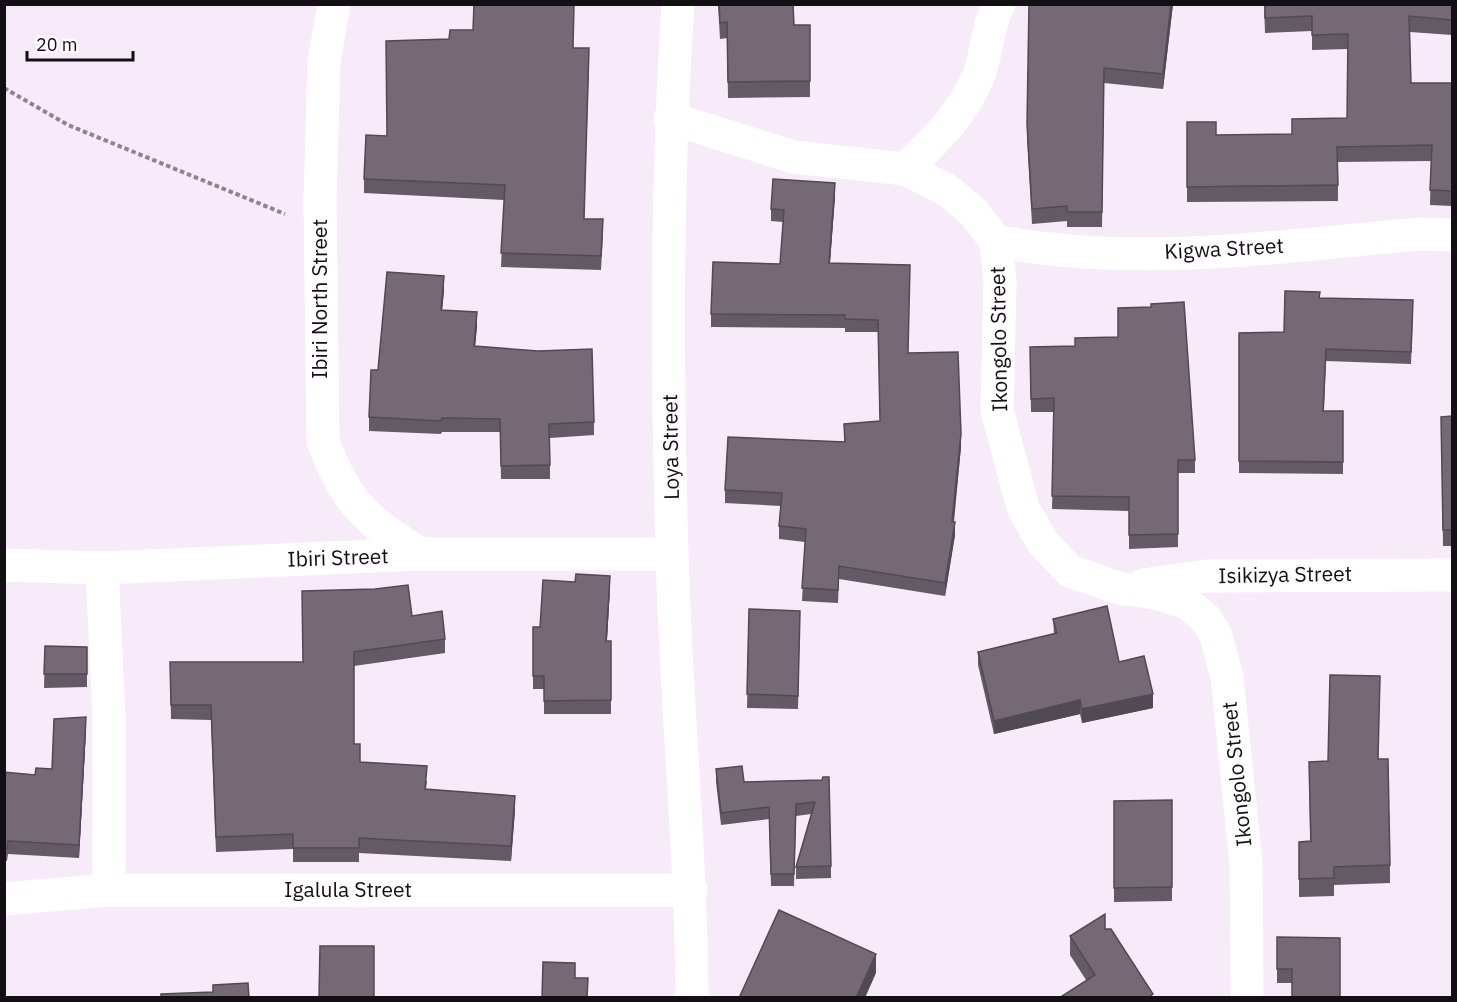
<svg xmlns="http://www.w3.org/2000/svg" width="1457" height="1002" viewBox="0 0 1457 1002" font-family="'IBM Plex Sans',sans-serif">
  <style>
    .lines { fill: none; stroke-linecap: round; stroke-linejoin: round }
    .path { stroke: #8d848e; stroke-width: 4; stroke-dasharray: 4.5 3; stroke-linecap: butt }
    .street { stroke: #fff; stroke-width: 33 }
    .wall { fill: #645a65 }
    .shaded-wall { fill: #514a52 }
    .building { fill: #746975; stroke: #514a52; stroke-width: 1.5 }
    .labels { text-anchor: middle; stroke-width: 4.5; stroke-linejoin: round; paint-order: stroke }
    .street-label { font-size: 21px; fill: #130f14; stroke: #fefcff }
  </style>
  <rect width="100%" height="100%" fill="#f7ebf9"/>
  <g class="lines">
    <polyline class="path" points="4,88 68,125 285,214"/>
    <g class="street">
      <path d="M334,4l-10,57 -4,139 3,241c23,63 43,79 98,113"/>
      <path d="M678,4c-12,183 -11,367 -6,550 4,148 19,295 20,444"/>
      <polyline points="670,118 793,157 905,169 947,190 973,212 996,241 1000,282 997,410 1023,508 1043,543 1070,571 1118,588 1156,593 1187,603 1206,619 1216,636 1227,677 1246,864 1247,998"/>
      <path d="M905,169c30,-28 58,-55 74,-94 8,-23 8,-49 20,-71"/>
      <path d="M996,241c139,27 284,5 424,-7l32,1"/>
      <polyline points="4,565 102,568 421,554 672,554"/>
      <polyline points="102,568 109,717 109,890"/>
      <polyline points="1143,585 1206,576 1452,575"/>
      <polyline points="4,899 109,890 691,890"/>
    </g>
  </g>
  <g class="wall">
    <polygon points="718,4 793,4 794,25 810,25 810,97 728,98 727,38 720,39"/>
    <polygon points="1029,4 1173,4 1163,89 1104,83 1102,227 1067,227 1067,221 1032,224 1027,139"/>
    <polygon points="1264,4 1452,4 1452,35 1410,32 1411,83 1452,83 1452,206 1430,205 1431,161 1338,162 1338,201 1187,202 1187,122 1216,135 1292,134 1347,118 1348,49 1312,50 1312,31 1265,33"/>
    <polygon points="573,48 589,63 584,219 603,234 601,270 501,267 504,200 364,193 364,179 387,136"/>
    <polygon points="835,196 830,263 908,353 961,447 954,522 955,535 945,596 839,579 838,603 802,601 805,542 779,539 779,526 781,506 725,503 725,490 844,442 844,424 880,421 878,332 845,332 845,328 711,327 711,314 780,264 783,222 771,221 771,209"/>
    <polygon points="444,290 442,310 477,326 475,346 594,422 594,435 550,438 550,479 501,479 500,432 442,432 441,434 369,431 369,417 378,370"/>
    <polygon points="1320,298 1413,313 1411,364 1326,361 1324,411 1343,411 1343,474 1239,473 1239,333 1284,332"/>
    <polygon points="1075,346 1195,460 1195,473 1178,473 1178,547 1129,549 1129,511 1052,509 1054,412 1031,412 1030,347"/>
    <polygon points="1452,416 1452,546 1443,546 1441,417"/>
    <polygon points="610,589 607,641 611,641 611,714 544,714 544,689 533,689 533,627 540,627"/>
    <polygon points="749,609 800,611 798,709 747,708"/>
    <polygon points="412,616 445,639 445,653 354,666 354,744 360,762 427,781 426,789 515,810 511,861 359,853 359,862 293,862 293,849 216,852 211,720 171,719 170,662 303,662"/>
    <polygon points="1053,619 1119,662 1153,708 1082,723 1080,714 994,734 978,665 978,652 1054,634"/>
    <polygon points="45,646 87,647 87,687 44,688"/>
    <polygon points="86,730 79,858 8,854 7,861 4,861 4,772 35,775 52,769"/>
    <polygon points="1378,759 1390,865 1390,883 1334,885 1334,896 1299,897 1299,842 1310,841 1309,762"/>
    <polygon points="716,769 744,782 822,780 831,866 831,878 796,879 796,867 811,814 796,816 794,886 771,886 769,819 721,825 716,782"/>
    <polygon points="1172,800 1172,901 1114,902 1114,801"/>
    <polygon points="1105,929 1153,998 1086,980 1070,955 1070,936"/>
    <polygon points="1277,937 1340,998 1292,983 1277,983"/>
  </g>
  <g class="shaded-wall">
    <polygon points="1171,4 1173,4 1163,89 1163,74"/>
    <polygon points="835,183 835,196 829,276 829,263"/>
    <polygon points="444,276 444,290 441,323 441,310"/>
    <polygon points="477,312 477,326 474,359 474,346"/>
    <polygon points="961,434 961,447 952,535 952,522"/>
    <polygon points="955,522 955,535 945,596 945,583"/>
    <polygon points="610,576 610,589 606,654 606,641"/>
    <polygon points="1153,694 1153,708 1082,723 1082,709"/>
    <polygon points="1080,700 1080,714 994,734 994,721"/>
    <polygon points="86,717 86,730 79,858 79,845"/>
    <polygon points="515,796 515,810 511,861 511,846"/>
    <polygon points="876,954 876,973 865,998 856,998"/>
  </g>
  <g class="building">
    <polygon points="474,4 574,4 573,48 589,48 584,219 603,219 601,256 501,253 505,185 364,179 366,135 387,136 386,41 449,39 450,30 473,30"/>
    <polygon points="719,4 793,4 794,25 810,25 810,81 728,82 727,22 720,23"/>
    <polygon points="1029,4 1171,4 1163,74 1104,68 1102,212 1067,212 1067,206 1032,209 1027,124"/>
    <polygon points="1265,4 1452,4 1452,20 1409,16 1411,83 1452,83 1452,191 1430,190 1432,145 1337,147 1338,185 1187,187 1187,122 1216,122 1216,135 1292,134 1292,119 1347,118 1348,34 1312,35 1312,16 1265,18"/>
    <polygon points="773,179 835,183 829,263 910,265 908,353 958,352 961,434 952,522 955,522 945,583 839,566 838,590 802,588 806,529 779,526 782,493 725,490 728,437 845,442 844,424 880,421 878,320 845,319 845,315 711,314 713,262 780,264 784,210 771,209"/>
    <polygon points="387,272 444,276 441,310 477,312 474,346 538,351 592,349 594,422 549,424 550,465 501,466 500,419 442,418 441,421 369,417 371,370 378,370"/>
    <polygon points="1285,291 1320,292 1319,298 1413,300 1411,352 1326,349 1323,411 1343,411 1343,462 1239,461 1239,333 1284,332"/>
    <polygon points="1184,302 1195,460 1178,460 1178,534 1129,535 1129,497 1052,496 1054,398 1031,399 1030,347 1075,346 1075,338 1118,337 1118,308 1151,307 1151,304"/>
    <polygon points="1452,416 1452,530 1443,530 1441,417"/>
    <polygon points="576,574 610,576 606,641 611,641 611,700 544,701 544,676 533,676 533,627 540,627 543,580 575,582"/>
    <polygon points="408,585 412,616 442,611 445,639 354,652 354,744 360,744 360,762 427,766 425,789 515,796 511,846 359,838 359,848 293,848 293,834 216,837 211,705 171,705 170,662 303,662 302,591 375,589"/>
    <polygon points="1107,606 1119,662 1144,656 1153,694 1082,709 1080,700 994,721 978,652 1057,633 1053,619"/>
    <polygon points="749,609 800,611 798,696 747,694"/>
    <polygon points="45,646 87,647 87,674 44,674"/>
    <polygon points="1330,675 1380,676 1378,759 1388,759 1390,865 1334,867 1334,878 1299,879 1299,842 1311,841 1309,762 1328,761"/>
    <polygon points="86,717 79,845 8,841 7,848 4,848 4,772 35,775 36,768 52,769 54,719"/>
    <polygon points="742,766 744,782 822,780 823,777 829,777 831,866 796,867 815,802 796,804 794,874 771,874 769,807 721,813 716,769"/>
    <polygon points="1172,800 1172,887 1114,888 1114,801"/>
    <polygon points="779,910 876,954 856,998 739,998"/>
    <polygon points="1105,914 1105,929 1111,929 1153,994 1147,998 1059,998 1095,975 1070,936"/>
    <polygon points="1277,937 1340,938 1340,998 1292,998 1292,969 1277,969"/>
    <polygon points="320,946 374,946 374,998 319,998"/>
    <polygon points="543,962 575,963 575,978 588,978 587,998 542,998"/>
    <polygon points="248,983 249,998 161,998 161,994 213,992 213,985"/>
  </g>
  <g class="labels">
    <g class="street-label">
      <text transform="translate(1224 249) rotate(-3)" y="7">Kigwa Street</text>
      <text transform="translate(320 299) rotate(-90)" y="7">Ibiri North Street</text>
      <text transform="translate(999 339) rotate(-91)" y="7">Ikongolo Street</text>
      <text transform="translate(671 447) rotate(-91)" y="7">Loya Street</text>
      <text transform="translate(338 558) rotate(-2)" y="7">Ibiri Street</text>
      <text transform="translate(1285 575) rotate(-1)" y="7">Isikizya Street</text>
      <text transform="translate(1237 774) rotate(-96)" y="7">Ikongolo Street</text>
      <text x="348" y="897">Igalula Street</text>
    </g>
  </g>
  <rect width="1457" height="1002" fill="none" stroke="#130f14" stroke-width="12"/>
  <path d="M27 51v9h106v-9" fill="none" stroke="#130f14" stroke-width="3"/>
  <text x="36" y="51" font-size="18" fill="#130f14" stroke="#fefcff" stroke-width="4.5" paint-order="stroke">20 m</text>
</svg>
